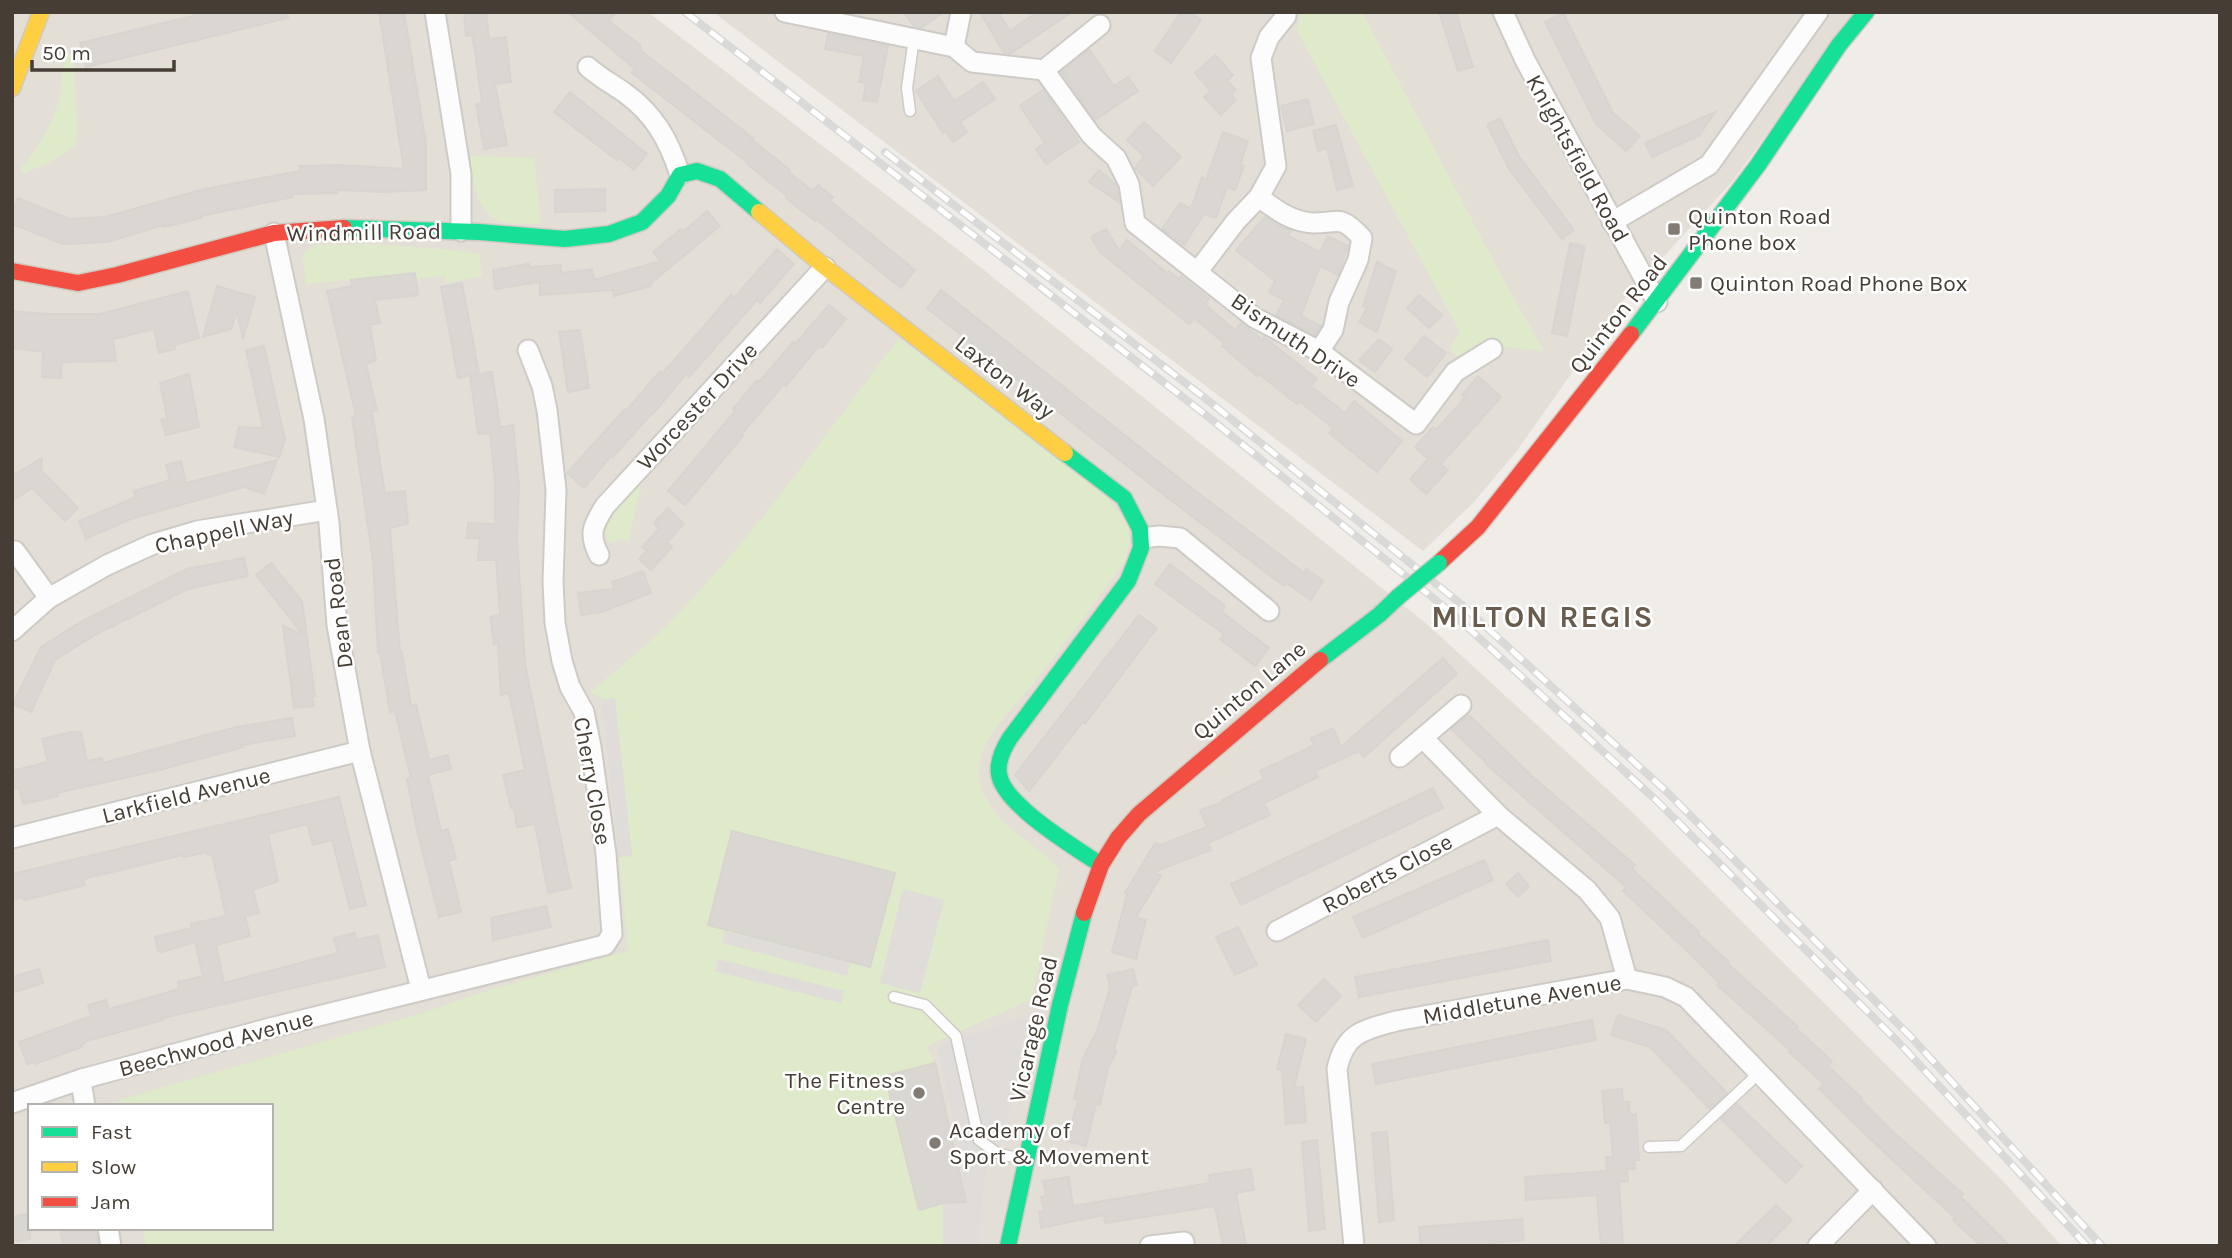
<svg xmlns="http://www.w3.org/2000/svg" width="2232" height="1258" viewBox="0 0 2232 1258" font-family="Karla,sans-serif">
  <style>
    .residential { fill: #e4dfd6; fill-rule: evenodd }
    .green { fill: #deeac9 }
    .parking { fill: #dfdcd9 }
    .building { fill: #dad6d1; stroke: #d8d4cf; stroke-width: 2 }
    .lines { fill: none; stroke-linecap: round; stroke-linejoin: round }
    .lane-casing { stroke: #cecbc6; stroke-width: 13 }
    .street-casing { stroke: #cecbc6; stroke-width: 23 }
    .fast-casing { stroke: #d0cac0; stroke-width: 19 }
    .slow-casing { stroke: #d0cac0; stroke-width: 19 }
    .jam-casing { stroke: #d0cac0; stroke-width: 19 }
    .lane { stroke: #fdfcfc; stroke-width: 10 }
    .street { stroke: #fdfcfc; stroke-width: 19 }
    .fast { stroke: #16e098; stroke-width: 16 }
    .slow { stroke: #ffcf43; stroke-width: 16 }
    .jam { stroke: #f24e42; stroke-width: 16 }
    .rail-casing { stroke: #d9d9d8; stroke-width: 8 }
    .rail { stroke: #fff; stroke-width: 5; stroke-dasharray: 16; stroke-linecap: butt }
    .fast-bridge-casing { stroke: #d0cac0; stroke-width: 19; stroke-linecap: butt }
    .fast-bridge { stroke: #16e098; stroke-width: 16 }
    .poi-dot { fill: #827b74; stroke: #fff; stroke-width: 2.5 }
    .labels { text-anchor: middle; stroke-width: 5; stroke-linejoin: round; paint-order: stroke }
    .street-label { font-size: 23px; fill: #463e35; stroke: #fff }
    .poi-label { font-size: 23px; fill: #463e35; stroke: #fff; text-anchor: start }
    .district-label { font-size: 30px; font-weight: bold; letter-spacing: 2px; fill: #695c4c; stroke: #fff }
  </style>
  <rect width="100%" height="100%" fill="#f0ede9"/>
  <g class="residential">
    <path d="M12,12h636l317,243 463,370 201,184 372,370 61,67h-2050zM30,1106h241v122h-241z"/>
    <polygon points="713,12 1857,12 1732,182 1622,302 1516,452 1473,503 1423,551"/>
  </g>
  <g class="green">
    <polygon points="1300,12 1362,12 1508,288 1544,351 1490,345 1460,358 1449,350 1460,332 1297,31"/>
    <path d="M73,51l5,81 -3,14 -25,16 -27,12 -2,-6c17,-19 31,-43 38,-68 3,-14 3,-30 6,-45z"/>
    <path d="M470,156l64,2 7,66c-12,-1 -27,1 -38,-2 -27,-7 -31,-43 -33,-66z"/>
    <polygon points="367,244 443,249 479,254 482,276 446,283 445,276 420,278 416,283 415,273 306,284 303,257 307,250 316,245"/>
    <path d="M899,338l202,152 28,34 1,20 -6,19c-29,39 -57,78 -87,116 -20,25 -46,47 -56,78 -5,17 -1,31 8,46 15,28 49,42 70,66l-27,130 -105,47 8,17 -15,146 23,-6v43h-797l-3,-18h128v-122h-151l-1,-6 301,-86 70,-24 138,-39 -9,-94 13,-1 -18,-158 -12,2 1,-2 -13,-6c30,-25 61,-49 88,-78 82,-85 150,-183 221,-276z"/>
    <polygon points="636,482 641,487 628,542 622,539 610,543 602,529 605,514"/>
  </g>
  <g class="parking">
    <polygon points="615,698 632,856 619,857 602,700"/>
    <polygon points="903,889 944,900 920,993 880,983"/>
    <polygon points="725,931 850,963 847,976 722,943"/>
    <polygon points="718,959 844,991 841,1003 715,971"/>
    <polygon points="1028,1016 1005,1129 993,1164 987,1165 981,1208 979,1246 943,1246 943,1203 966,1202 959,1141 937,1046"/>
  </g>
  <g class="building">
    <polygon points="197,12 287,12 288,18 86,67 80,43 197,15"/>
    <polygon points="379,12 404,12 426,144 426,190 383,192 338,190 338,193 292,194 293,197 201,216 201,218 164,227 163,225 108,242 63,244 12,224 12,213 18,198 69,219 105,217 204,189 300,171 300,166 339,165 404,169"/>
    <polygon points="464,12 486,12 489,39 506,37 511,82 495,84 507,145 484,149 476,104 482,103 476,58 472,35 466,36"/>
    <polygon points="568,12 616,12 609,21 641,46 639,49 753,138 751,139 790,170 788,172 813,191 818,185 833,197 830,201 915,270 901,288 816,219 815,221 786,198 787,196 747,164 748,163 632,73 635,69"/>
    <polygon points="904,12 944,12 921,28 914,26"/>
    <polygon points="980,12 998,12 1010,31 1037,12 1072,12 1010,54 1004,53"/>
    <polygon points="1181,12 1190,12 1201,20 1171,63 1155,51"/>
    <polygon points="1439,12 1456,12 1473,67 1458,71"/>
    <polygon points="1563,13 1613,113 1640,136 1626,151 1596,124 1545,22"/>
    <polygon points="828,34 888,46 877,102 863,100 866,83 859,82 864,56 825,49"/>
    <polygon points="1089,49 1114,86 1128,77 1138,91 1095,120 1062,72"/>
    <polygon points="1215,55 1233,75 1227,81 1236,90 1231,95 1236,100 1221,115 1204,97 1211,91 1195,73"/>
    <polygon points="938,76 954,101 983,82 995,99 960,122 967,132 953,142 946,131 943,133 916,91"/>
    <polygon points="1043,90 1079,142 1046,164 1036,149 1045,143 1020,106"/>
    <polygon points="570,92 647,154 634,170 618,157 617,160 554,112"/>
    <polygon points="1308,99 1314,124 1287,131 1281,106"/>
    <polygon points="1715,112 1699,136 1652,157 1645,143"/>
    <polygon points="1500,118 1519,156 1574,230 1562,239 1509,169 1487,125"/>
    <polygon points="1144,122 1181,157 1153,186 1135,168 1144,156 1127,140"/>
    <polygon points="1336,125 1353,186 1337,190 1327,148 1318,151 1313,131"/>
    <polygon points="1223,132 1248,141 1240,165 1244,166 1235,190 1227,187 1216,218 1204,214 1184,245 1162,229 1180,203 1191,209 1202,177 1206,180"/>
    <polygon points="1099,170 1116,185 1119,202 1089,182"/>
    <polygon points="605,189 605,211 555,212 555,190"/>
    <polygon points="707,211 720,226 650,284 651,286 614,296 613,290 540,295 540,282 495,289 493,270 529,264 530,267 560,265 561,273 592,269 594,280 661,261 653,252 681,229 683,232"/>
    <polygon points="1265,217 1291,231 1287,235 1320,252 1328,236 1348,246 1338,275 1320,266 1301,316 1321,326 1315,335 1276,315 1284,300 1269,292 1275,281 1236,250"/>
    <polygon points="1106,229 1119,250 1127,240 1167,273 1169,271 1179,279 1181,276 1209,299 1205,304 1235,330 1241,323 1263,340 1264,337 1317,379 1311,386 1345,413 1354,401 1402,441 1377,472 1329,433 1333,428 1299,401 1297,404 1259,374 1257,376 1222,346 1225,344 1194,318 1189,324 1100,252 1091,237"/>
    <polygon points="1570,243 1585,246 1567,336 1552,333"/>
    <polygon points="777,249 794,264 760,303 757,300 689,377 686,374 653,414 652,413 613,457 612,455 584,488 567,473 625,409 627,410 660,371 663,373 731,295 734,298"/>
    <polygon points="1377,262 1396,271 1377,332 1359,322 1367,308 1363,306"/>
    <polygon points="415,273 418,295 375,300 380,323 370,325 376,360 366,364 377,410 372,411 385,493 405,491 408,524 390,528 400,652 402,652 411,706 416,704 429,760 448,755 451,769 428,775 441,831 448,829 456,859 449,861 461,912 439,917 417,830 407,779 411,778 395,711 390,712 380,653 378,653 373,561 352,417 356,416 327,291 352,286 351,280"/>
    <polygon points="462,283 479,373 474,375 492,372 500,427 513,425 519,485 517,539 525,664 571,888 548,893 535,824 517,827 514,808 511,808 503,775 525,770 509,693 501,695 498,644 494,644 490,617 500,615 496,560 478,560 480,538 467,538 468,523 495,524 495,480 490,433 478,434 470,375 458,378 441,287"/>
    <polygon points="217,286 255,297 243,339 237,312 231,329 203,337"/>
    <polygon points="941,290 1184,482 1304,573 1306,569 1323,581 1311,600 1286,583 1284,586 1164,495 927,308"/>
    <polygon points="188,291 199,338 174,345 175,349 159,353 154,329 113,339 116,361 62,362 61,378 42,377 43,352 13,348 12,311 49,314 100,314"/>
    <polygon points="1419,295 1442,315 1429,328 1407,308"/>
    <polygon points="829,305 846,319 822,348 819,346 786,386 784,384 741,435 743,436 685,505 668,491 735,411 733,409 757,380 759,382 793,342 795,344"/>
    <polygon points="580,330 589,388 568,392 559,332"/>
    <polygon points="1424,336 1446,353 1427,377 1405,359"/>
    <polygon points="1379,339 1392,349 1375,372 1359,360"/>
    <polygon points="264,346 285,440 279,457 234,447 239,427 263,428 246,350"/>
    <polygon points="189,374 199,427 166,435 161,420 167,418 160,383"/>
    <polygon points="1478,376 1501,397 1441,464 1448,470 1426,494 1410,479 1428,459 1415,447 1433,427 1436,430 1465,398 1462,395"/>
    <polygon points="42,458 41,470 78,508 65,521 32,488 12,501 12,476"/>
    <polygon points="277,460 264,494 244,487 131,519 86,539 79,521 136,497 134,491 170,480 166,465 181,461 186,483"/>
    <polygon points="668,508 684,524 667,542 672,547 651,570 639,559 647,551 642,547 659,529 654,523"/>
    <polygon points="244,558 248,576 188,589 97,634 55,660 31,712 13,704 41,647 82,621 187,569"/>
    <polygon points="271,563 302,601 315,696 312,696 314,706 294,708 283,626 303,635 256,575"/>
    <polygon points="1170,564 1225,606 1221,611 1269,648 1255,666 1220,639 1224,634 1155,584"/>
    <polygon points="643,571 651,593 602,612 581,615 578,593 615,589 612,582"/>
    <polygon points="1139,615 1157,628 1085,724 1083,722 1029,791 1015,775"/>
    <polygon points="1443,658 1457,674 1364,757 1359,751 1315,771 1318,777 1264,803 1270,815 1208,843 1211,850 1154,872 1161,876 1136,917 1146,920 1136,959 1112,952 1127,894 1125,893 1155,843 1160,845 1207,827 1200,810 1223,802 1222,800 1264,779 1260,771 1314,745 1311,738 1333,728 1341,747"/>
    <polygon points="1469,715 1533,777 1635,865 1632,869 1699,932 1698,934 1729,962 1728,964 1798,1027 1796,1028 1832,1061 1828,1066 1862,1098 1860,1099 1892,1131 1963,1194 1961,1197 2010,1246 1981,1246 1953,1220 1955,1218 1886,1154 1819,1089 1824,1084 1789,1052 1791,1051 1717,985 1719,983 1688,952 1623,891 1626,887 1485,763 1486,762 1451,729"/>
    <polygon points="292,718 295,736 242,745 243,747 160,770 57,793 58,796 23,804 19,788 15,788 12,777 12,771 48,762 42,739 72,732 81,732 87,761 102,758 103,763 236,727"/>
    <polygon points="1433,788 1443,808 1241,905 1231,884"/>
    <polygon points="339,797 366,905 350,909 332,840 313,845 307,824 268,834 278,881 253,890 259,913 245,916 250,936 216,945 224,983 338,953 334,938 355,933 356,940 378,935 385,967 163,1018 163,1020 87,1041 81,1045 82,1047 35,1064 34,1062 27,1064 19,1042 91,1016 88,1005 106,1000 109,1009 179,989 178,982 203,976 195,942 162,952 158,951 155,937 192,928 191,924 226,916 212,854 208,855 208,852 184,857 183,855 83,879 85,885 24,900 23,897 12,900 12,874"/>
    <polygon points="732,831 895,873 870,967 708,925"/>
    <polygon points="1484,860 1493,880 1363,938 1353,917"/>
    <polygon points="1518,873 1529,886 1518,897 1506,884"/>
    <polygon points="546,906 551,927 493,940 491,918"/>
    <polygon points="1238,927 1257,965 1235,975 1216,937"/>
    <polygon points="1548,940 1551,961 1359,997 1355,977"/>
    <polygon points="39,969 43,983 12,993 12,977"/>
    <polygon points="1133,969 1137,985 1132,986 1114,1050 1117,1051 1108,1068 1100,1105 1096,1104 1086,1146 1067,1141 1078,1100 1074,1099 1083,1058 1097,1031 1110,988 1107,975"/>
    <polygon points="1324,979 1341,996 1316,1022 1298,1005"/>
    <polygon points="1618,1015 1666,1030 1727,1093 1710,1109 1650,1047 1611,1035"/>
    <polygon points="1592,1020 1596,1040 1376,1084 1372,1064"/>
    <polygon points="1286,1034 1306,1039 1294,1088 1303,1087 1306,1122 1286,1124 1282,1070 1277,1069"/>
    <polygon points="935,1063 966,1202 943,1203 919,1210 885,1076"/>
    <polygon points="1622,1089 1623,1102 1629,1102 1630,1115 1636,1114 1639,1160 1634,1160 1635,1169 1627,1169 1628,1181 1619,1182 1623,1246 1601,1246 1597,1195 1526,1200 1525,1177 1607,1171 1606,1157 1613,1157 1610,1122 1605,1123 1602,1091"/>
    <polygon points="1737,1104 1802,1166 1786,1183 1721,1119"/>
    <polygon points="1387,1132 1394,1220 1379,1222 1372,1133"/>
    <polygon points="1317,1140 1325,1229 1309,1231 1302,1142"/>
    <polygon points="1251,1169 1254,1190 1236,1193 1246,1246 1223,1246 1215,1206 1105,1223 1104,1215 1041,1228 1039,1212 1044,1212 1041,1197 1046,1196 1043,1181 1069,1177 1073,1206 1210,1183 1209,1175"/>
    <polygon points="1776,1205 1792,1220 1766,1246 1734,1246"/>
    <polygon points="30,1213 30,1239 12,1242 12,1217"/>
    <polygon points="1522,1219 1524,1240 1461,1246 1421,1246 1419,1227"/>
    <polygon points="60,1228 96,1228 99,1246 63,1246"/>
  </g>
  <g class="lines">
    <g class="lane-casing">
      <g id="lane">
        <polyline points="910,111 907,88 914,38"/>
        <polyline points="894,997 925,1005 956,1036 979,1140 997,1153 1025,1160"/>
        <polyline points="1649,1147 1681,1146 1758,1074"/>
      </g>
    </g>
    <g class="street-casing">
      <g id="street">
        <polyline points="435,12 461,174 461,231"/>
        <polyline points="785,12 954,47 972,62 1044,70 1100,25"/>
        <polyline points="1503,12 1525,60 1657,302"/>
        <polyline points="954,47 961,12"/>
        <path d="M588,67c11,10 24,17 37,26 29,21 44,47 55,82"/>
        <polyline points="1044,70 1091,135"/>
        <polyline points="1094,138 1116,158 1129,184 1135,223 1255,318 1319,351 1416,424 1455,372 1492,349"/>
        <path d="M1259,197c16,12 32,25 54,26 27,0 27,-9 49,15l-4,22 -19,42 -6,28 -14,21"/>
        <polyline points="1612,222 1709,165 1818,12"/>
        <polyline points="274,233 314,419 329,523 337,625 360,751 421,989"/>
        <polyline points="1198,271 1236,221 1259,197 1276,166 1261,58 1269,37 1286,16 1286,12"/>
        <polyline points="1142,538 1159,536 1180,538 1269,611"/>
        <polyline points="15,551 49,598"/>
        <path d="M599,555c-11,-21 -6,-30 6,-49l220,-239"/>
        <polyline points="12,631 49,598 107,565 153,544 197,531 327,510"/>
        <polyline points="1423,738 1498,815 1587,890 1610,918 1627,979"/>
        <polyline points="1400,757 1461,705"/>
        <polyline points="12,838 360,751"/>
        <polyline points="1277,931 1498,815"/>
        <polyline points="82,1079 81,1081 85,1106"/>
        <polyline points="12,1103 82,1079 270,1028 605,945 612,934 606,854 591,747 584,712 570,687 562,661 555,623 553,582 556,490 547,410 542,386 528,350"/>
        <polyline points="108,1228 111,1246"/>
        <polyline points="1150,1246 1184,1242 1184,1246"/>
        <path d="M1354,1246l-17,-177c8,-37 27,-39 59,-48l231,-42 38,8 21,10 240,249"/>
        <polyline points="1818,1246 1873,1190"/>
      </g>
    </g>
    <g class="fast-casing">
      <g id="fast">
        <polyline points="344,228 479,232 565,239 609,234 642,222 668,196 680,175 697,171 720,179 759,212"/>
        <polyline points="1631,334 1758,165 1839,45 1866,12"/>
        <path d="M1065,453l59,45 16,31 1,19 -13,33 -118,157c-7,11 -13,23 -11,36 4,31 77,74 102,91"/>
        <polyline points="1320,660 1379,615 1398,597"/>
        <polyline points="1008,1246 1060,1005 1084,913"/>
      </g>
    </g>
    <g class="slow-casing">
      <g id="slow">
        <polyline points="12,88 41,12"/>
        <polyline points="759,212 825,267 1065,453"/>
      </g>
    </g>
    <g class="jam-casing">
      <g id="jam">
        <polyline points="12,271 78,283 117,275 274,233 344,228"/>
        <polyline points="1439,563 1478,527 1631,334"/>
        <polyline points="1084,913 1101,865 1118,838 1139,814 1320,660"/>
      </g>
    </g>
    <use href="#lane" class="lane"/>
    <use href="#street" class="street"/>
    <use href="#fast" class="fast"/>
    <use href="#slow" class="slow"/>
    <use href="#jam" class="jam"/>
    <g class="rail-casing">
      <g id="rail">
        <polyline points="685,12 1202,412 1453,614 1657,801 1903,1047 2087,1246"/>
        <polyline points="885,152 1210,402 1461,604 1666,791 1912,1038 2102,1246"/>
      </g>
    </g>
    <use href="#rail" class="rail"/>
    <g class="fast-bridge-casing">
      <polyline id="fast-bridge" points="1398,597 1439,563"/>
    </g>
    <use href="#fast-bridge" class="fast-bridge"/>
  </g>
  <g class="poi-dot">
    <rect x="1667" y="222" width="14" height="14" rx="3.5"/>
    <rect x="1689" y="276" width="14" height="14" rx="3.5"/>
    <circle cx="919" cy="1093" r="7"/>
    <circle cx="935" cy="1143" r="7"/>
  </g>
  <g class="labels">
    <g class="street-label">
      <text transform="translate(1578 158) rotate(61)" y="8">Knightsfield Road</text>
      <text transform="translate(364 232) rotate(-1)" y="8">Windmill Road</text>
      <text transform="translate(1618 314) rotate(-52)" y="8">Quinton Road</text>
      <text transform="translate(1296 340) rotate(34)" y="8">Bismuth Drive</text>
      <text transform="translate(1005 377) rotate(38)" y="8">Laxton Way</text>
      <text transform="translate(697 406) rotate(-47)" y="8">Worcester Drive</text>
      <text transform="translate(224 531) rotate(-12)" y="8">Chappell Way</text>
      <text transform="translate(338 613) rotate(-97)" y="8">Dean Road</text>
      <text transform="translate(1249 690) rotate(-40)" y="8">Quinton Lane</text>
      <text transform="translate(593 781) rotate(80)" y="8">Cherry Close</text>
      <text transform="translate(186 795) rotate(-14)" y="8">Larkfield Avenue</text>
      <text transform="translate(1387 873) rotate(-28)" y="8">Roberts Close</text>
      <text transform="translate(1522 999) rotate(-10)" y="8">Middletune Avenue</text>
      <text transform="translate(1033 1029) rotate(-77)" y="8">Vicarage Road</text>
      <text transform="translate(216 1043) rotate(-15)" y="8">Beechwood Avenue</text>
    </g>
    <g class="poi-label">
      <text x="1688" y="224">Quinton Road<tspan x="1688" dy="26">Phone box</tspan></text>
      <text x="1710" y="291">Quinton Road Phone Box</text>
      <text x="905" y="1088" text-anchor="end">The Fitness<tspan x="905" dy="26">Centre</tspan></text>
      <text x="949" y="1138">Academy of<tspan x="949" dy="26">Sport &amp; Movement</tspan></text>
    </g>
    <g class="district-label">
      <text x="1543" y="627">MILTON REGIS</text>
    </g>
  </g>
  <rect width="2232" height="1258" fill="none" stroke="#463e35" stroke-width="28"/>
  <rect x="28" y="1104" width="245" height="126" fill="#ffffff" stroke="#b5b2ae" stroke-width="2"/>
  <rect x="42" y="1127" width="35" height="10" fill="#16e098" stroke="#b5b2ae" stroke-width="2"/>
  <text x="91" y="1139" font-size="21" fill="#463e35">Fast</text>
  <rect x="42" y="1162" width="35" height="10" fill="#ffcf43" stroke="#b5b2ae" stroke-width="2"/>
  <text x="91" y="1174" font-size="21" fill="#463e35">Slow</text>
  <rect x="42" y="1197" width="35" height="10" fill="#f24e42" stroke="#b5b2ae" stroke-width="2"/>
  <text x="91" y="1209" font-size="21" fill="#463e35">Jam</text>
  <path d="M32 60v10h142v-10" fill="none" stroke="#463e35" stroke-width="3.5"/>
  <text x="42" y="60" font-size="21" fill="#463e35" stroke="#ffffff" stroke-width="5" paint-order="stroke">50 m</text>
</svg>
